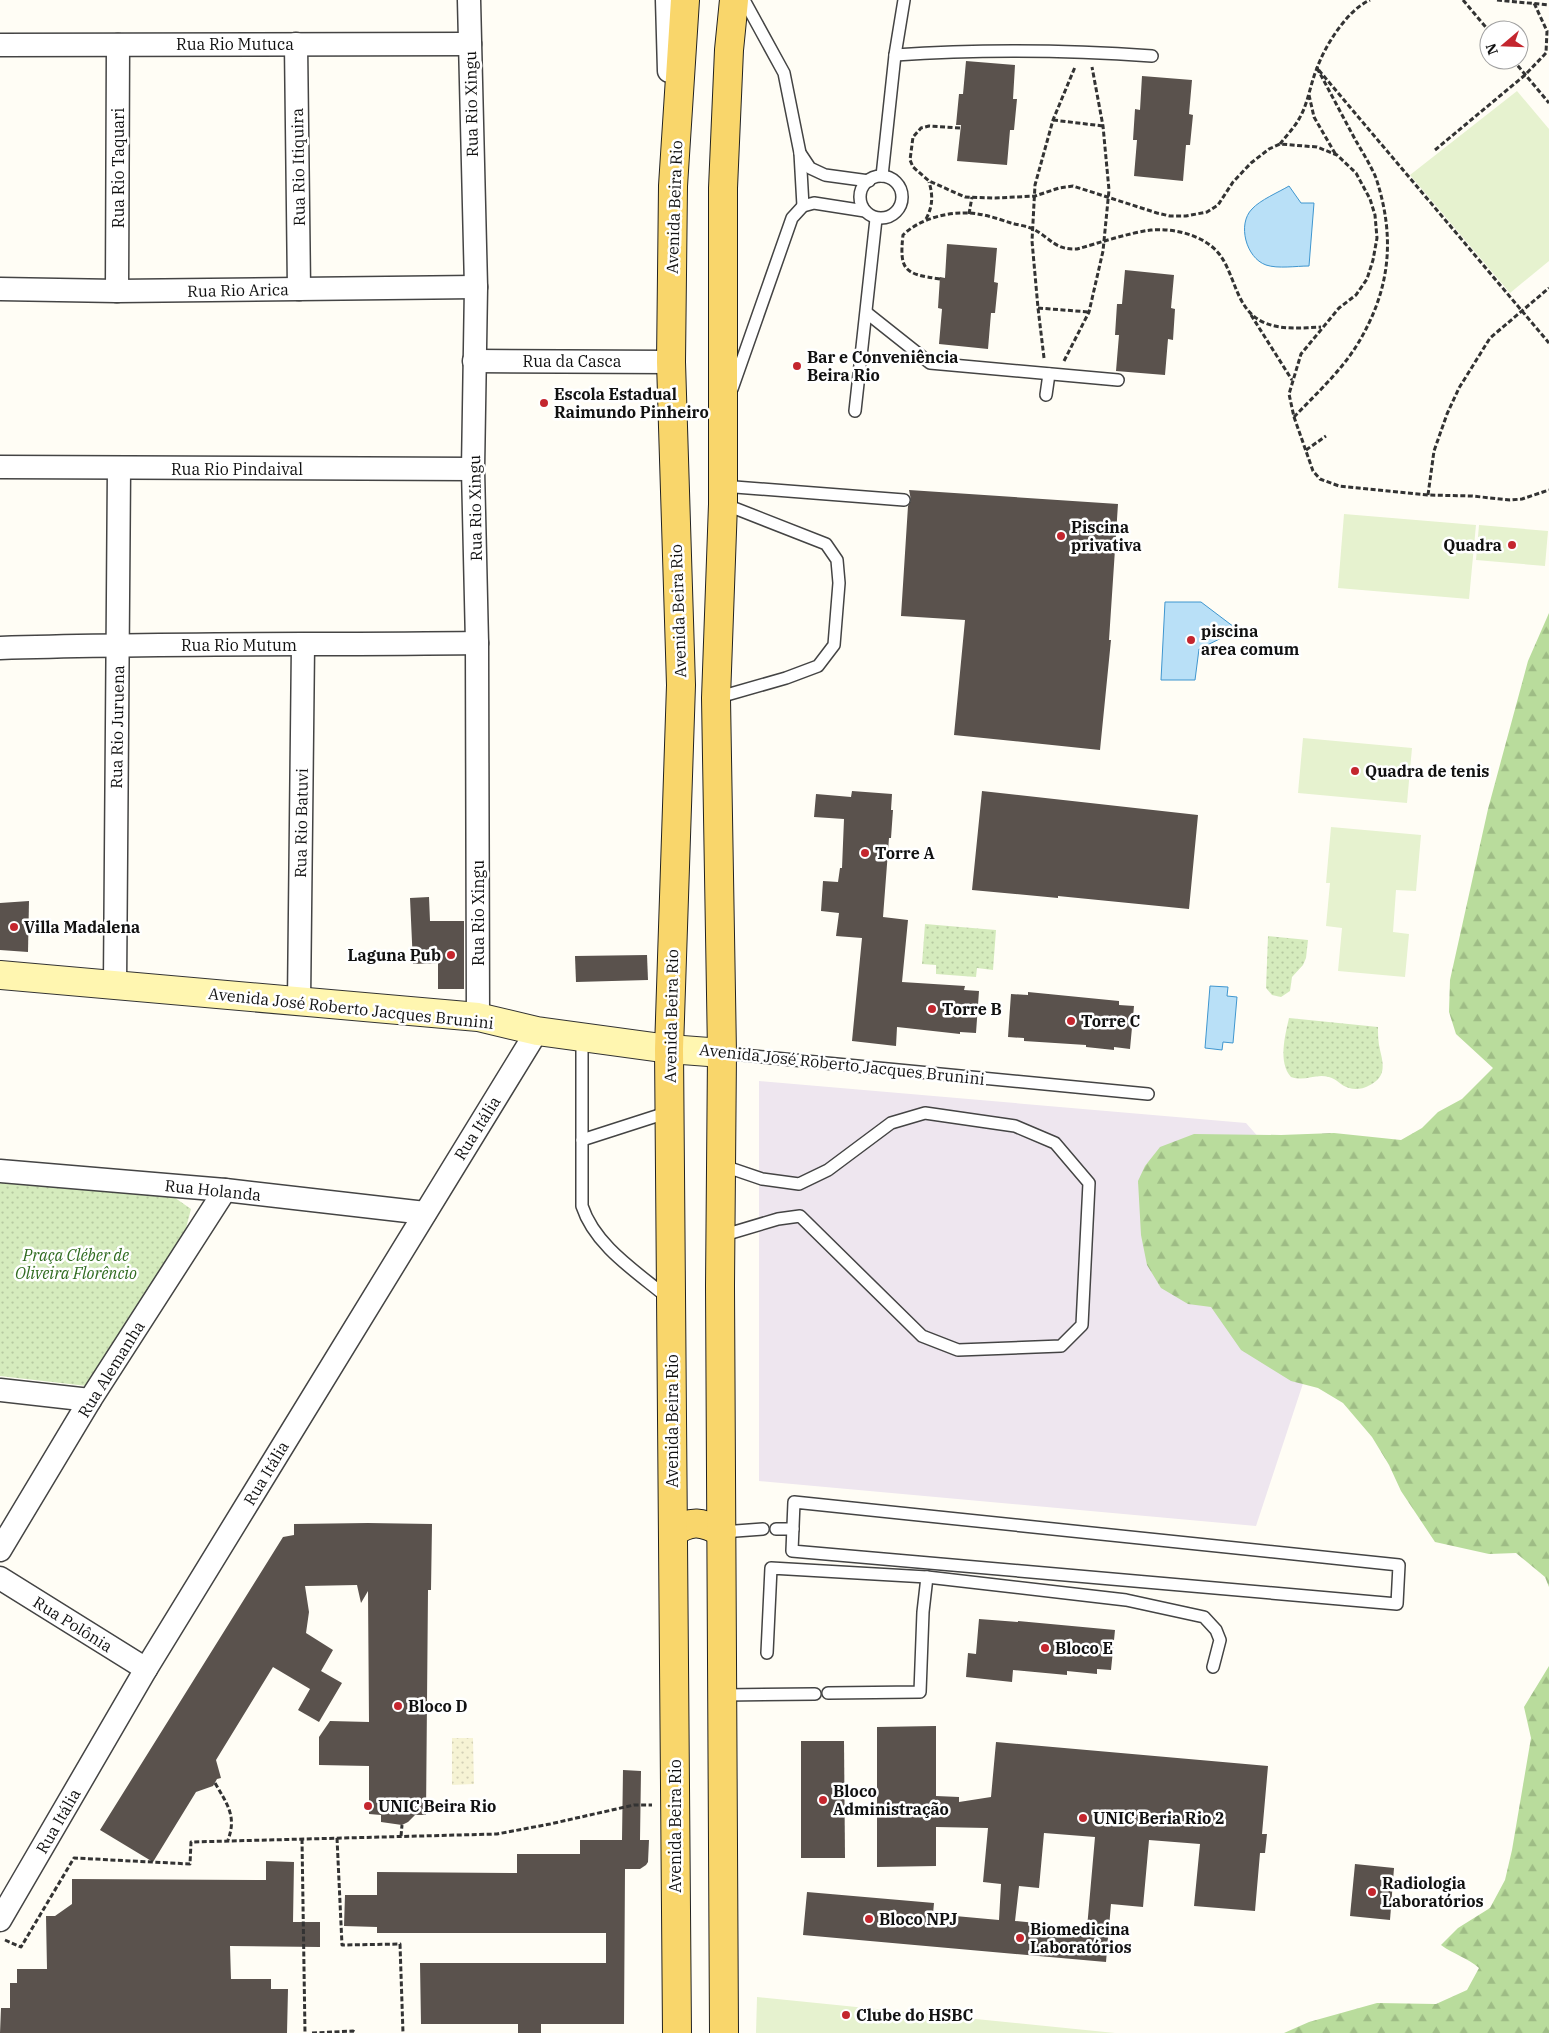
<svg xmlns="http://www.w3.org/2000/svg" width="1549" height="2033" viewBox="0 0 1549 2033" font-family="'IBM Plex Serif',serif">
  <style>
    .industrial { fill: #eee6ef }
    .farmland { fill: url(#farmland-dots) }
    .grass { fill: url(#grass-dots) }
    .forest { fill: url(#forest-firs) }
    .pitch { fill: #e6f2cf }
    .water { fill: #b9e0f7; stroke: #3f96cf }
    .building { fill: #5a524d; fill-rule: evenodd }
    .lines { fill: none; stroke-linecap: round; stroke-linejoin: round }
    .lane-casing { stroke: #444; stroke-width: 14 }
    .street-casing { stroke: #444; stroke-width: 25 }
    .secondary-casing { stroke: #333; stroke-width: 30 }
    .primary-casing { stroke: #222; stroke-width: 30 }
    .path { stroke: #333; stroke-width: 3; stroke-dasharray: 5 2.5; stroke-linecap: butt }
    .lane { stroke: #fff; stroke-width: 11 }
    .street { stroke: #fff; stroke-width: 22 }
    .secondary { stroke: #fff6b0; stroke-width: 28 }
    .primary { stroke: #f9d66b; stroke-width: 28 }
    .poi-dot { fill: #c4262e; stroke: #fff; stroke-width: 2 }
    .labels { text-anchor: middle; stroke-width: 5; stroke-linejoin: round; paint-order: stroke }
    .street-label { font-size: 16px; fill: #111; stroke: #fff }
    .poi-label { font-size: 16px; font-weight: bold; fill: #111; stroke: #fff; text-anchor: start }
    .park-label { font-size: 16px; font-style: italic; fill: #2f6b1f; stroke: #fff }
  </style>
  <defs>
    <pattern id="farmland-dots" width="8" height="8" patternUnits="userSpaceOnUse" patternTransform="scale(1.25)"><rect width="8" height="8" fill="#f6f3d4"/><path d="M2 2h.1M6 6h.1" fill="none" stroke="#d2cfb5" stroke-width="1.8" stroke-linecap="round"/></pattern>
    <pattern id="grass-dots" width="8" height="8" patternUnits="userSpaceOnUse" patternTransform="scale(1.25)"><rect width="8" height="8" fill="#d5ebbd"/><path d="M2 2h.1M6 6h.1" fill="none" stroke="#b6c8a1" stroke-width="1.8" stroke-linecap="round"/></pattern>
    <pattern id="forest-firs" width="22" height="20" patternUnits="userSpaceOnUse" patternTransform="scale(1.25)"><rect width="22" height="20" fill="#b9dc9c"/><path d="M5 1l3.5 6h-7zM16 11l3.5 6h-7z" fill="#9ebc85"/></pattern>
  </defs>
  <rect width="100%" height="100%" fill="#fffdf5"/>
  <polygon class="industrial" points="759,1081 1246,1123 1350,1241 1256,1526 759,1481"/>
  <polygon class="farmland" points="452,1738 473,1738 474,1784 452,1785"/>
  <g class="grass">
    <polygon points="925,924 996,930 993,970 977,968 976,977 936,974 936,965 922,964"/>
    <polygon points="1268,936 1308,940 1306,958 1303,965 1292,977 1290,991 1281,997 1272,995 1266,988"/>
    <path d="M1289,1018l89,9c0,7 0,15 2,23 4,16 6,28 -12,36 -5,3 -13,4 -19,2 -8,-2 -12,-9 -20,-11 -14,-4 -23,5 -38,0 -13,-15 -6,-41 -2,-59z"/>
    <polygon points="0,1182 168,1193 191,1209 186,1228 98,1376 87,1386 0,1376"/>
  </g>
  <g class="forest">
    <polygon points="1549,613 1549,1587 1545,1577 1516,1553 1489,1554 1435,1542 1401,1491 1389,1465 1372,1437 1343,1403 1318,1388 1291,1381 1241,1350 1211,1307 1188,1304 1161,1288 1147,1265 1141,1235 1138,1181 1145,1166 1160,1147 1194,1134 1281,1135 1334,1133 1401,1140 1422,1128 1438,1112 1462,1099 1493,1068 1456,1034 1449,1012 1450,980 1488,809 1528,661"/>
    <path d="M1549,1666v367h-265l25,-11 68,-19 59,1 31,-14 12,-22c-11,-10 -26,-14 -38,-23l17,-17 32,-20 15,-28 7,-30 19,-112 -7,-31z"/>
  </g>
  <g class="pitch">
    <polygon points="1517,91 1549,129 1549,261 1510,293 1410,175"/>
    <polygon points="1344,514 1476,525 1469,599 1338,588"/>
    <polygon points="1479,525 1548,531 1545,566 1476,560"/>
    <polygon points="1303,738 1412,748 1407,803 1298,793"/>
    <polygon points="1331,827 1421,835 1416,891 1396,890 1393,932 1409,934 1405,977 1338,971 1342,928 1326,926 1330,883 1326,883"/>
    <polygon points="757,1997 1115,2033 756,2033"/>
  </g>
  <g class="water">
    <path d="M1289,186l12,17h13l-5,63c-13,0 -31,3 -43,-1 -20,-7 -29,-41 -14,-56 8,-9 27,-17 37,-23z"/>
    <polygon points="1165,602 1201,602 1238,630 1199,649 1195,680 1161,680"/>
    <polygon points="1210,986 1228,987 1227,996 1237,997 1233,1043 1223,1042 1222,1050 1205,1048"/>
  </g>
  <g class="building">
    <polygon points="966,61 1015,65 1013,99 1017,99 1014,130 1010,130 1007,165 957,161 961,125 956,125 959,94 963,94"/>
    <polygon points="1142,76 1192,80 1189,114 1193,115 1190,145 1186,145 1183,181 1134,176 1137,140 1133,140 1135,109 1140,110"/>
    <polygon points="947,244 997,248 994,282 998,283 995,313 991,313 988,349 939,344 942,309 938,308 940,277 945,278"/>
    <polygon points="1125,270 1174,275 1171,308 1175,309 1173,340 1168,339 1165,375 1116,371 1119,335 1115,335 1117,304 1122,304"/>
    <polygon points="909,490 1118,504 1109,640 1111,640 1100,750 954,735 965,620 901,616 908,506 911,500"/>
    <polygon points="852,791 892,794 891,810 893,810 891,838 889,838 883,917 908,920 902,982 965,986 964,990 979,991 976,1033 960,1032 960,1034 897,1027 896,1046 852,1041 862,938 836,936 839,913 821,911 823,881 838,882 840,868 842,868 844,819 814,817 816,794 851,797"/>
    <polygon points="982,791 1198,815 1189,909 1058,896 1058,898 972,890"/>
    <polygon points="429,897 430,921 464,921 464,989 438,989 438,963 413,964 410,898"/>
    <polygon points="29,901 28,952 0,950 0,903"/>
    <polygon points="647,955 648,980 576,982 575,956"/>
    <polygon points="1028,992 1119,1001 1119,1005 1134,1006 1130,1049 1114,1047 1114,1050 1086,1047 1086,1045 1024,1041 1024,1038 1008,1037 1011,994 1028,995"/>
    <polygon points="368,1523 432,1524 431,1590 428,1590 426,1815 415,1815 408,1822 402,1825 381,1822 381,1815 369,1814 369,1766 319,1765 319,1737 330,1721 369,1722 368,1591 361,1603 357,1585 305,1586 309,1612 306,1633 333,1650 321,1671 342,1683 319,1722 298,1710 310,1689 273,1667 216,1760 221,1778 217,1779 213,1786 196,1792 153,1862 100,1830 283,1537 294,1535 294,1524"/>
    <polygon points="979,1619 1018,1622 1018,1621 1115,1630 1111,1670 1097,1669 1097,1674 1067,1671 1067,1675 1013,1670 1012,1682 966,1677 968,1653 976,1654"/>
    <path d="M936,1726v70l23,1v5l32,-5 5,-55 272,24 -6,68h5l-2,19h-5l-5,58 -61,-5 6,-62 -51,-4 -6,67 -32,-3 -5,58 -303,-27 4,-43 127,11 -1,11 66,6 2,-36 -18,-2 5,-54 -52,-1v39l-59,1v-140zM1044,1833l51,4 -8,91 -72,-7 4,-35 20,2z"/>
    <polygon points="801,1741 844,1741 845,1858 801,1858"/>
    <polygon points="623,1770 641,1771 640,1840 649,1840 648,1862 646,1865 640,1869 625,1869 624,2024 541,2024 541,2033 518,2033 518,2024 421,2024 420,1963 606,1963 606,1933 377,1933 377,1927 344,1926 345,1895 377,1895 377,1872 517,1873 517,1854 580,1854 580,1840 622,1840"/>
    <polygon points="266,1861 294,1862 293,1922 320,1922 320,1947 230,1946 231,1979 271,1979 271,1989 288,1989 287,2033 0,2033 1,2008 10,2008 10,1983 17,1983 17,1969 47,1969 46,1916 55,1916 72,1904 72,1879 266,1880"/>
    <polygon points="1355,1864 1394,1868 1390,1920 1350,1916"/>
  </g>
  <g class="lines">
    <g class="lane-casing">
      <g id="lane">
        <polyline points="744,0 784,73 800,153 810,168 825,175 869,181"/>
        <path d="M895,55c86,-6 171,-5 257,1"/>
        <polyline points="800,153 803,206"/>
        <polyline points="882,176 895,55 904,0"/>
        <circle cx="881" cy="197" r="21"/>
        <polyline points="867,313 930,363 1118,380"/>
        <polyline points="732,389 792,218 803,206 814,203 865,211"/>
        <polyline points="1046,395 1049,374"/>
        <polyline points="855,411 876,219"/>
        <polyline points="722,486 904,500"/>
        <polyline points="716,698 786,678 818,666 834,645 839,583 837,560 826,544 724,504"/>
        <path d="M582,1037v169c13,40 55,66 86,92"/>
        <polyline points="722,1053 1148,1094"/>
        <polyline points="582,1140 669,1112"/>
        <polyline points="721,1236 778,1219 800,1216 922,1336 958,1350 1061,1346 1082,1325 1089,1183 1055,1143 1015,1126 925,1113 891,1123 828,1170 799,1184 762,1179 721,1165"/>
        <polygon points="794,1502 1399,1565 1397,1604 792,1551"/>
        <polyline points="776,1529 793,1529"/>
        <polyline points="722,1532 763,1529"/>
        <polyline points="767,1653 771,1568 927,1577 1126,1600 1204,1617 1216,1630 1220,1640 1213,1667"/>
        <polyline points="828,1693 920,1692 923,1612 927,1577"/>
        <polyline points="723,1695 815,1694"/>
      </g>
    </g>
    <g class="street-casing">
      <g id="street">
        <polyline points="469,0 476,287 473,469 477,643 478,1017"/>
        <polyline points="667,0 669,71"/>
        <polyline points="296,44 299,289"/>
        <polyline points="0,45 470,44"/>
        <polyline points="0,289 117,291 476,287"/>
        <polyline points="117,291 118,45"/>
        <polyline points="474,361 671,362"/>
        <polyline points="0,467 473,469"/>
        <path d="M0,648c159,-5 318,-3 477,-5"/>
        <polyline points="115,985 119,468"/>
        <polyline points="299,1002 303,645"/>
        <polyline points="0,1171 225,1190 425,1213"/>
        <polyline points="0,1390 90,1400"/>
        <polyline points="0,1550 90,1400 225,1190"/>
        <polyline points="0,1578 146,1669"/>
        <polyline points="0,1920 146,1669 537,1031"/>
      </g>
    </g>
    <g class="secondary-casing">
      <polyline id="secondary" points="0,975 478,1017 537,1031 669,1049 722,1053"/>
    </g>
    <g class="primary-casing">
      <g id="primary">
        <path d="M673,1533c18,-14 29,-11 49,-1"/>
        <polyline points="677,2033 669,1049 681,685 671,362 673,186 685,0"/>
        <polyline points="724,2033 720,1286 722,1053 716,698 723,504 723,188 729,50 734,0"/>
      </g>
    </g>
    <g class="path">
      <polyline points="1463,0 1489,31"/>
      <polyline points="1497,0 1549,5"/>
      <polyline points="1513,60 1549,103"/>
      <polyline points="1309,95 1314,117 1336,155"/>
      <polyline points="1053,120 1103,126"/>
      <polyline points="960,128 929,126 921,128 913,137 910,160 913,167 929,181 965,197 995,198 1035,196 1059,188 1073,186 1157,213 1170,216 1186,216 1207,212 1218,205 1233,182 1251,163 1269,149 1280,144 1317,147 1337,155 1356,173 1370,199 1375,215 1377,238 1373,260 1367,279 1356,295 1339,308 1301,354 1289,394 1294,417 1313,471 1320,479 1339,486 1428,495 1472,496 1510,500 1522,499 1549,490"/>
      <path d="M1280,144c6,-8 14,-16 19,-25 9,-15 11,-34 18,-51 8,-22 30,-58 53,-68"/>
      <polyline points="1435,150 1525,75 1546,53 1547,31 1534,3"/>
      <polyline points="969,214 972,197"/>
      <path d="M926,219c7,-13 7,-24 3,-37"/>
      <path d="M940,279c-35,-5 -41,-8 -37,-44 14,-14 39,-22 59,-22 16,-1 34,5 49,10 7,2 16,3 22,6 18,9 21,21 44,20 22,-6 51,-16 74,-19 23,-2 54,5 69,25 16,22 16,56 45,68 17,7 37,5 56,4"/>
      <polyline points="1038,308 1089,312"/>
      <polyline points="1251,315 1292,380"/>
      <polyline points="1044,358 1038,308 1032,241 1035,185 1053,120 1075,67"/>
      <polyline points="1064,361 1089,312 1103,251 1109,190 1103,126 1092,67"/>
      <path d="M1294,417c21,-22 47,-46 63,-72 33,-54 39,-106 19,-167 -5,-12 -13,-25 -20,-37 -13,-24 -26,-49 -39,-73l232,275"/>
      <polyline points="1306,450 1326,436"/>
      <polyline points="1428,495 1434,451 1447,414 1459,388 1490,338 1549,288"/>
      <path d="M215,1783c12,21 22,33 13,57"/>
      <polyline points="401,1836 402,1825"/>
      <polyline points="337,1838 342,1945 400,1944 403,2033"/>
      <polyline points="302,1839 305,2033"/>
      <polyline points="5,1940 21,1947 74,1858 190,1864 191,1842 497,1834 550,1824 634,1805 652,1805"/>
      <polyline points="312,2033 353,2031 356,2033"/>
    </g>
    <use href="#lane" class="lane"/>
    <use href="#street" class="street"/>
    <use href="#secondary" class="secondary"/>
    <use href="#primary" class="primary"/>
  </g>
  <g class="poi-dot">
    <circle cx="797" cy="366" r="5"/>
    <circle cx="544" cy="403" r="5"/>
    <circle cx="1061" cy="536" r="5"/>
    <circle cx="1512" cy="545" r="5"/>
    <circle cx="1191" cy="640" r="5"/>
    <circle cx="1355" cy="771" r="5"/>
    <circle cx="865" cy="853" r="5"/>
    <circle cx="14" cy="927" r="5"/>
    <circle cx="451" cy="955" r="5"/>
    <circle cx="932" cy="1009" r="5"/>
    <circle cx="1071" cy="1021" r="5"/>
    <circle cx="1045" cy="1648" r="5"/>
    <circle cx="398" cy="1706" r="5"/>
    <circle cx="823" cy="1800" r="5"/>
    <circle cx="368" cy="1806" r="5"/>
    <circle cx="1083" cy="1818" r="5"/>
    <circle cx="1372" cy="1892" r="5"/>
    <circle cx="869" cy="1919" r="5"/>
    <circle cx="1020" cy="1938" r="5"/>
    <circle cx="846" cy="2015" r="5"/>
  </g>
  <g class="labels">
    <g class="street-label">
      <text x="235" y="50">Rua Rio Mutuca</text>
      <text transform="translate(471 104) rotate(-91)" y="6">Rua Rio Xingu</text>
      <text transform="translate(298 167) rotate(-91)" y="6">Rua Rio Itiquira</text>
      <text transform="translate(118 168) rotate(-90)" y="6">Rua Rio Taquari</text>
      <text transform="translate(674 207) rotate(-88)" y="6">Avenida Beira Rio</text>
      <text transform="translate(238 290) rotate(-1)" y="6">Rua Rio Arica</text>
      <text x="572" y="367">Rua da Casca</text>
      <text x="237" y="475">Rua Rio Pindaival</text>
      <text transform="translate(475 508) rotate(-91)" y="6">Rua Rio Xingu</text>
      <text transform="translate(678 611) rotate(-92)" y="6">Avenida Beira Rio</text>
      <text x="239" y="651">Rua Rio Mutum</text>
      <text transform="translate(117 727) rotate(-89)" y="6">Rua Rio Juruena</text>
      <text transform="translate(301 823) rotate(-89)" y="6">Rua Rio Batuvi</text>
      <text transform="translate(478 913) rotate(-90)" y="6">Rua Rio Xingu</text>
      <text transform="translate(351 1008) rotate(6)" y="6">Avenida José Roberto Jacques Brunini</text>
      <text transform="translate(671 1016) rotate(-89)" y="6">Avenida Beira Rio</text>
      <text transform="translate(842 1064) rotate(6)" y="6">Avenida José Roberto Jacques Brunini</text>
      <text transform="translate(477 1128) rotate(-58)" y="6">Rua Itália</text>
      <text transform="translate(213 1190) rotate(6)" y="6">Rua Holanda</text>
      <text transform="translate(111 1369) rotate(-58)" y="6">Rua Alemanha</text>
      <text transform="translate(672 1421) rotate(-90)" y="6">Avenida Beira Rio</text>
      <text transform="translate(266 1473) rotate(-59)" y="6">Rua Itália</text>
      <text transform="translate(73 1624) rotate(32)" y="6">Rua Polônia</text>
      <text transform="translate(58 1821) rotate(-60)" y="6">Rua Itália</text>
      <text transform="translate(675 1826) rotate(-90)" y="6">Avenida Beira Rio</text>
    </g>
    <g class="poi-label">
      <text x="807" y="363">Bar e Conveniência<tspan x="807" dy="18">Beira Rio</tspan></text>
      <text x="554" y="400">Escola Estadual<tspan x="554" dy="18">Raimundo Pinheiro</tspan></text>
      <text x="1071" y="533">Piscina<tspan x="1071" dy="18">privativa</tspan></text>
      <text x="1502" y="551" text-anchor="end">Quadra</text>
      <text x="1201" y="637">piscina<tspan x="1201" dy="18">area comum</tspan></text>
      <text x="1365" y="777">Quadra de tenis</text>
      <text x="875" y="859">Torre A</text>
      <text x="24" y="933">Villa Madalena</text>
      <text x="441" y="961" text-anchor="end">Laguna Pub</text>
      <text x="942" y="1015">Torre B</text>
      <text x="1081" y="1027">Torre C</text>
      <text x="1055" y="1654">Bloco E</text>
      <text x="408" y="1712">Bloco D</text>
      <text x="833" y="1797">Bloco<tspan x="833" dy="18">Administração</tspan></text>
      <text x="378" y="1812">UNIC Beira Rio</text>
      <text x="1093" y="1824">UNIC Beria Rio 2</text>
      <text x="1382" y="1889">Radiologia<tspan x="1382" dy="18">Laboratórios</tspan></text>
      <text x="879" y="1925">Bloco NPJ</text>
      <text x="1030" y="1935">Biomedicina<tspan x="1030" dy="18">Laboratórios</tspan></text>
      <text x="856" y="2021">Clube do HSBC</text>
    </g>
    <g class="park-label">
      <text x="76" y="1261">Praça Cléber de<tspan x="76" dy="18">Oliveira Florêncio</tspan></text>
    </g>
  </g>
  <g transform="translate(1504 45) rotate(251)"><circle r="24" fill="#ffffff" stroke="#a0a0a0"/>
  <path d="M0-4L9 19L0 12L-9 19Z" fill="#c4262e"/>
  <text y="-8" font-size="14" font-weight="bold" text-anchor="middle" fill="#111111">N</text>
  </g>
</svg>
